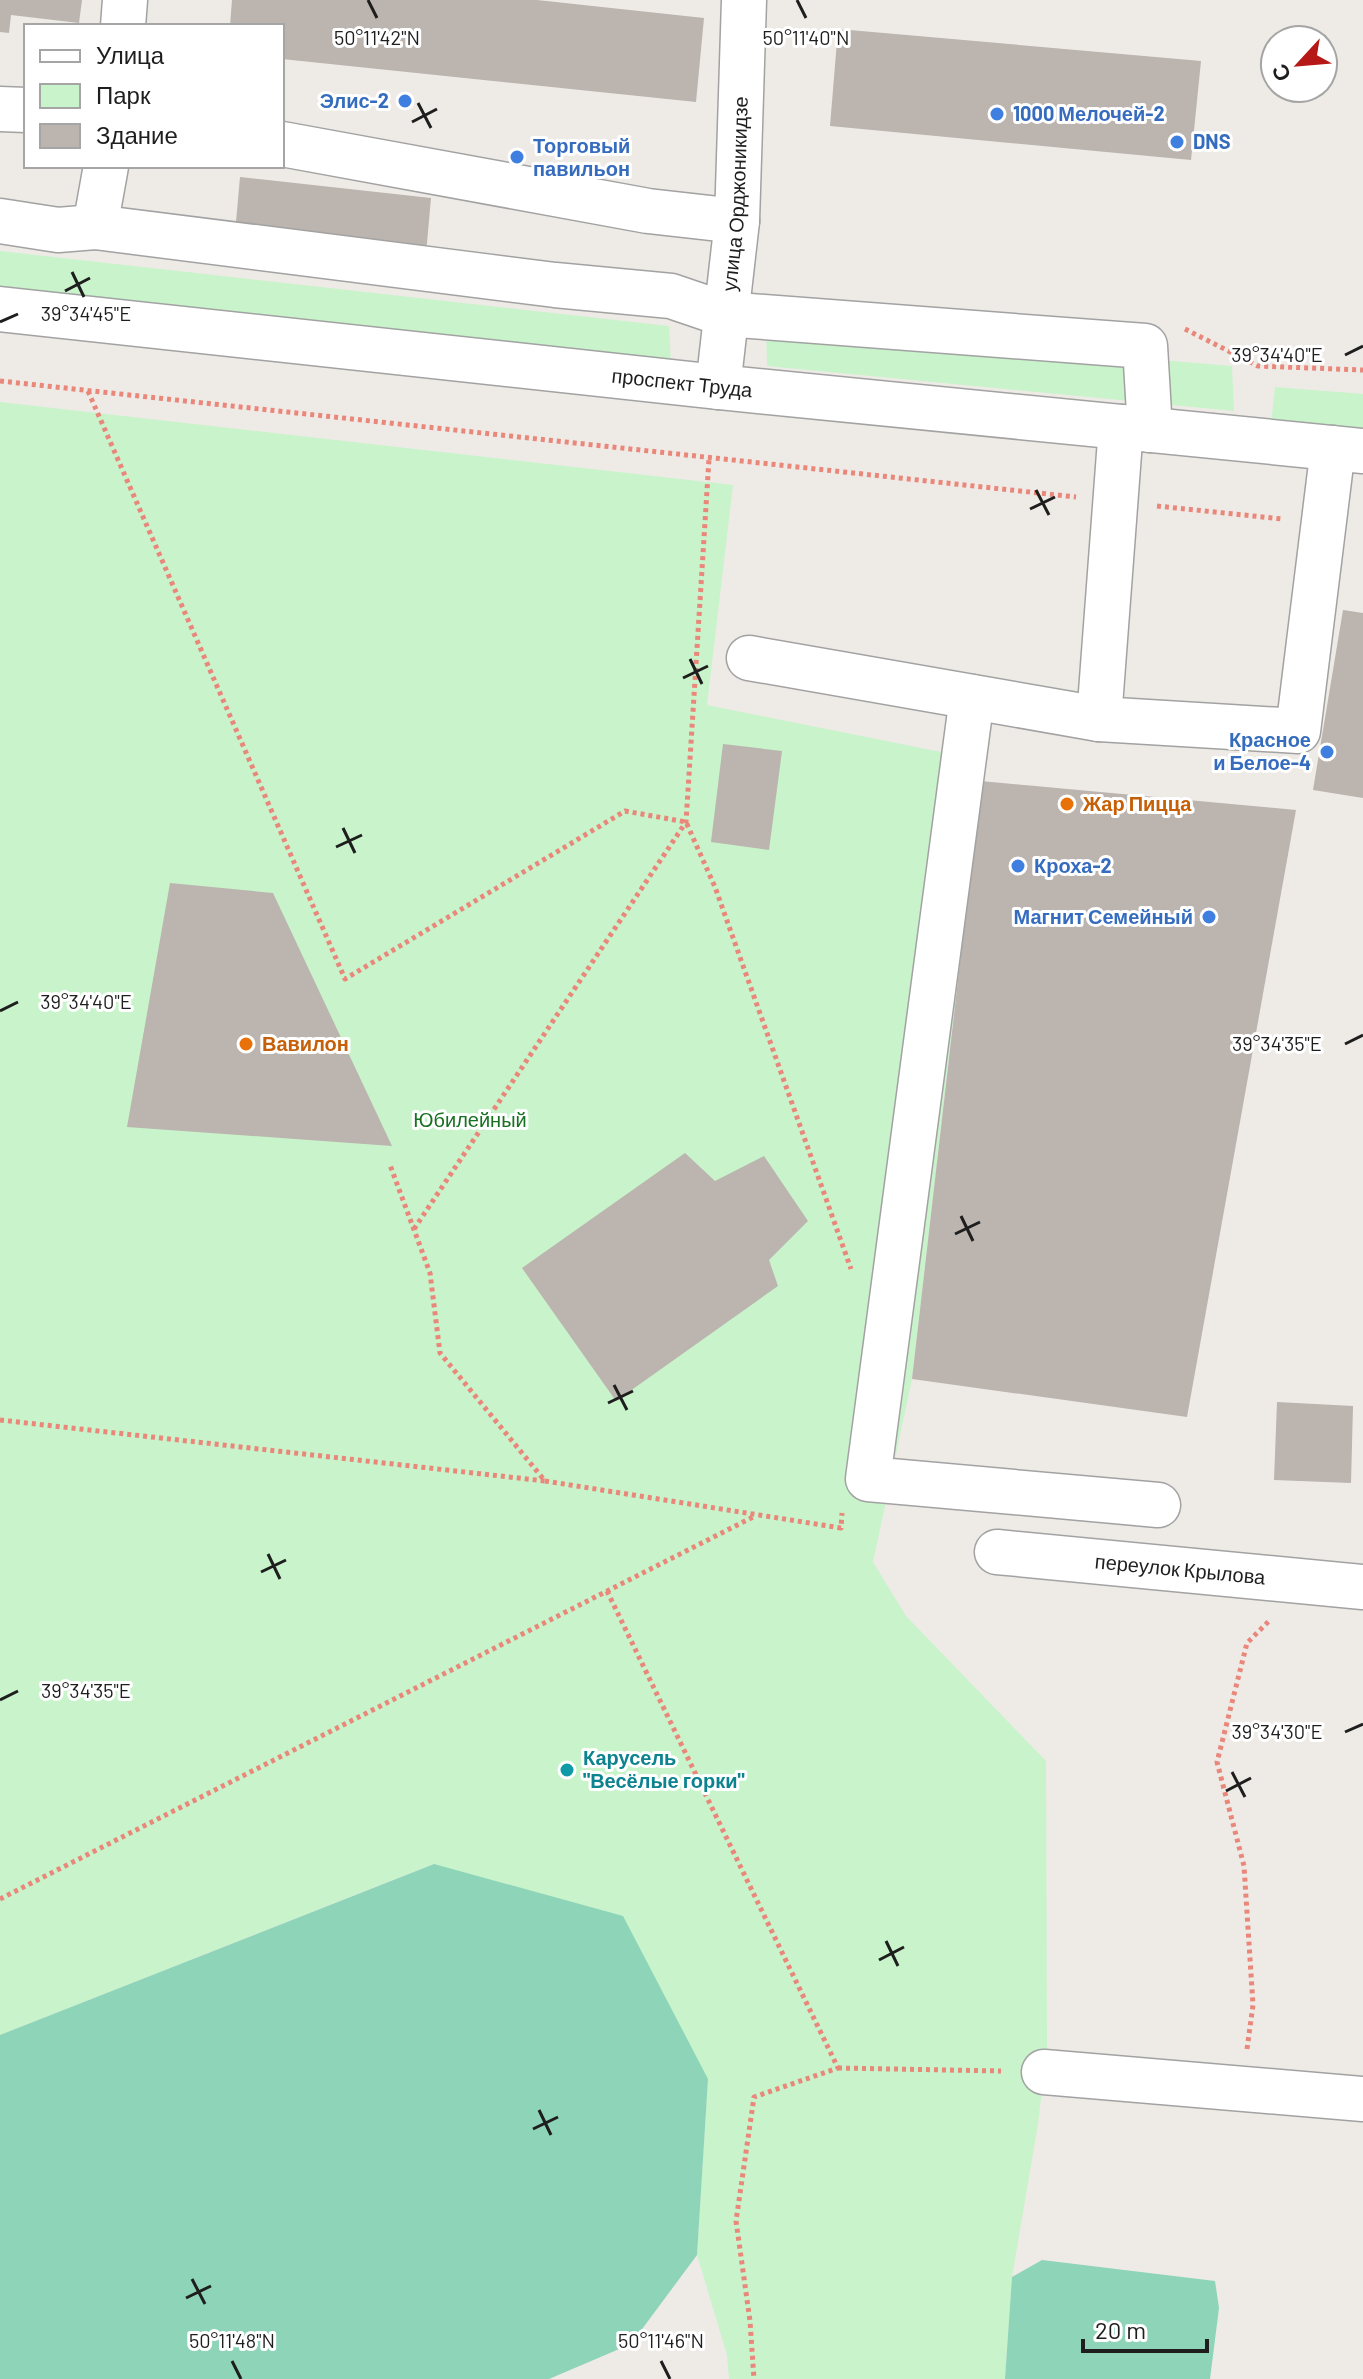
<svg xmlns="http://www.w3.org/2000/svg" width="1363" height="2379" viewBox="0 0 1363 2379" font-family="Barlow,sans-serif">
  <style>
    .park { fill: #c8f3cb }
    .pitch { fill: #8dd4b9 }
    .building { fill: #bbb4af }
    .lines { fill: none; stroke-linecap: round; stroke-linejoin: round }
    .minor-casing { stroke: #a2a2a2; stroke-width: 47 }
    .path { stroke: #ea877b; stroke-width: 5; stroke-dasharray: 4 4; stroke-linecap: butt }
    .minor { stroke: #fff; stroke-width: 44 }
    .ticks { fill: none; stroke: #1e1e1e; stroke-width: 3 }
    .shop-dot { fill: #3f7fe0; stroke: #fff; stroke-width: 3 }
    .food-dot { fill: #e8710a; stroke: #fff; stroke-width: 3 }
    .culture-dot { fill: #0f9aa8; stroke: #fff; stroke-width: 3 }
    .labels { text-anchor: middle; stroke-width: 6; stroke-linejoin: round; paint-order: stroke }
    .shop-label { font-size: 20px; font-weight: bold; fill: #366cbe; stroke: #fff; text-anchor: start }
    .street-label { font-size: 20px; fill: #1e1e1e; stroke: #fff }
    .food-label { font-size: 20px; font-weight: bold; fill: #c56008; stroke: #fff; text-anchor: start }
    .park-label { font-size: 20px; fill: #187120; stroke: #fff }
    .culture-label { font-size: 20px; font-weight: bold; fill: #0d838f; stroke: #fff; text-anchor: start }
    .ticks-label { font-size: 20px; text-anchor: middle; fill: #1e1e1e; stroke: #fff; stroke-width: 6; stroke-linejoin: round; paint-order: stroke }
  </style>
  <rect width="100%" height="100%" fill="#eeebe6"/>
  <g class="park">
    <polygon points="0,251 669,326 671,364 0,287"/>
    <polygon points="766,327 1232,366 1234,411 767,366"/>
    <polygon points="1275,387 1363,394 1363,442 1270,433"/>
    <polygon points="0,402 733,485 707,705 946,753 981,781 912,1379 873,1562 906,1616 1046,1761 1047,2048 1038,2124 1012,2277 1005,2379 729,2379 727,2355 697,2255 708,2079 433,1864 0,2035"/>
  </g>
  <g class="pitch">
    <polygon points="434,1864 623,1916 708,2079 697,2255 631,2344 549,2379 0,2379 0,2035"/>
    <polygon points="1042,2260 1215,2281 1219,2308 1210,2379 1005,2379 1012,2277"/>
  </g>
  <g class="building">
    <polygon points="0,0 82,0 79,23 11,15 9,33 0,32"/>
    <polygon points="232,0 537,0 704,18 696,102 282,59 282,26 230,26"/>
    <polygon points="838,29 1201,61 1191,160 830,126"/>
    <polygon points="240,177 431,198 426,254 235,233"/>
    <polygon points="1343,610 1363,613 1363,798 1313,790"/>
    <polygon points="723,744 782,751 769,850 711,842"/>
    <polygon points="981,781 1296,810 1187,1417 912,1379"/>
    <polygon points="170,883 273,893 392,1146 127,1127"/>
    <polygon points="685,1153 715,1181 764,1156 808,1221 769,1260 778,1286 616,1401 522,1268"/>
    <polygon points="1277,1402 1353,1406 1351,1483 1274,1480"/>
  </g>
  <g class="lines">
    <g class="minor-casing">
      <g id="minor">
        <polyline points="123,26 125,0"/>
        <polyline points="0,109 26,110"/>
        <polyline points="282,144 648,211 737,221"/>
        <polyline points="0,221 58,230 95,227 555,285 671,296 724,314 1145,346 1150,430"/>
        <polyline points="95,227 106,166"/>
        <path id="s1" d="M0,309l718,78 645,64"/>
        <path id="s2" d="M718,387l19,-166 7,-221"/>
        <polyline points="1121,427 1099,719 1298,731 1333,448"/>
        <polyline points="749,658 1099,719"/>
        <polyline points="972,697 868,1479 1158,1505"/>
        <path id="s3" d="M997,1552l366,35"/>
        <polyline points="1044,2072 1363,2099"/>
      </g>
    </g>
    <g class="path">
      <polyline points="1185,329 1258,366 1363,370"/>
      <polyline points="0,381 1076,497"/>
      <polyline points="88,391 345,979 625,811 686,822 715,887 851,1269"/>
      <polyline points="1157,506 1282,519"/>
      <polyline points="414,1229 686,822 709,459"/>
      <polyline points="0,1420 545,1481 440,1353 430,1273 390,1165"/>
      <polyline points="545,1481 841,1528 842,1513"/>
      <polyline points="607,1591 838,2068 754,2097 736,2221 750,2321 754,2379"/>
      <polyline points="0,1899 755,1516"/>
      <polyline points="1247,2049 1253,2005 1244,1866 1217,1762 1247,1643 1270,1620"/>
      <polyline points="838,2068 1001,2071"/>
    </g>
    <use href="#minor" class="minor"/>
  </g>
  <path class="ticks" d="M368,0l9,18M797,0l9,18M418,103l13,25M412,122l25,-13M72,272l12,25M65,291l25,-13M0,322l18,-8M1345,355l18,-9M1036,490l13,25M1030,509l25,-12M690,659l12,25M683,678l25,-12M343,828l12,25M336,847l26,-12M0,1011l18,-9M1345,1044l18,-9M961,1216l12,25M955,1234l25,-12M614,1385l13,25M608,1403l25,-12M268,1554l12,25M261,1572l25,-12M0,1700l18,-9M1345,1732l18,-8M1232,1772l13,25M1226,1791l25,-13M886,1941l12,25M879,1960l25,-13M539,2110l12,25M533,2129l25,-12M192,2279l13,25M186,2298l25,-12M232,2361l9,18M661,2361l9,18"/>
  <g class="shop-dot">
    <circle cx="405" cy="101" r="8"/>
    <circle cx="997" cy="114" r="8"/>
    <circle cx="1177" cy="142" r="8"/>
    <circle cx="517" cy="157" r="8"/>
    <circle cx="1327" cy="752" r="8"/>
    <circle cx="1018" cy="866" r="8"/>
    <circle cx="1209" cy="917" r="8"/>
  </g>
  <g class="food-dot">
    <circle cx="1067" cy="804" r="8"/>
    <circle cx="246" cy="1044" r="8"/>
  </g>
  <circle class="culture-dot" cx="567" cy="1770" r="8"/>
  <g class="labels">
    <g class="shop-label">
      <text x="389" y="108" text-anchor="end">Элис-2</text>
      <text x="1013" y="121">1000 Мелочей-2</text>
      <text x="1193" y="149">DNS</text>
      <text x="533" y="153">Торговый<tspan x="533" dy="23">павильон</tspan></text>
      <text x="1311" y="747" text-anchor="end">Красное<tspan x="1311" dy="23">и Белое-4</tspan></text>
      <text x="1034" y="873">Кроха-2</text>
      <text x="1193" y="924" text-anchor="end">Магнит Семейный</text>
    </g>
    <g class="street-label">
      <text dy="7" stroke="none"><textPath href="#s2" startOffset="194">улица Орджоникидзе</textPath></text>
      <text dy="7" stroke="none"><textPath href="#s1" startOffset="686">проспект Труда</textPath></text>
      <text dy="7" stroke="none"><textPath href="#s3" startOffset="184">переулок Крылова</textPath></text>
    </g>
    <g class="food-label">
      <text x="1083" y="811">Жар Пицца</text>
      <text x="262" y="1051">Вавилон</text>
    </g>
    <g class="park-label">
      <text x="470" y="1127">Юбилейный</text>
    </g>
    <g class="culture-label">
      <text x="583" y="1765">Карусель<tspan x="583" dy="23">"Весёлые горки"</tspan></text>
    </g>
  </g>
  <g class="ticks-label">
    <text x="377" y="45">50°11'42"N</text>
    <text x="806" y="45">50°11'40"N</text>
    <text x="86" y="321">39°34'45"E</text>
    <text x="1277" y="362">39°34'40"E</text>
    <text x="86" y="1009">39°34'40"E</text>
    <text x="1277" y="1051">39°34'35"E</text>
    <text x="86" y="1698">39°34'35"E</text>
    <text x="1277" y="1739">39°34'30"E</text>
    <text x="232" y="2348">50°11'48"N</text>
    <text x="661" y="2348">50°11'46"N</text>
  </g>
  <rect x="24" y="24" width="260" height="144" fill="#ffffff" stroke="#a5a5a5" stroke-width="2"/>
  <rect x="40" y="50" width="40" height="12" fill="#ffffff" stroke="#a5a5a5" stroke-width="2"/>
  <text x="96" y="64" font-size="24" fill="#1e1e1e">Улица</text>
  <rect x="40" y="84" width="40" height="24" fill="#c8f3cb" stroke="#a5a5a5" stroke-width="2"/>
  <text x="96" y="104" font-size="24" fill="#1e1e1e">Парк</text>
  <rect x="40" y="124" width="40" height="24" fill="#bbb4af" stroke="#a5a5a5" stroke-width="2"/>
  <text x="96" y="144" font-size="24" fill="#1e1e1e">Здание</text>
  <g transform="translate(1299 64) rotate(244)"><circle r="38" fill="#ffffff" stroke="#a5a5a5" stroke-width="2"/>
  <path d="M0-6L14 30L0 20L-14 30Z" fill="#b61717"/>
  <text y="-12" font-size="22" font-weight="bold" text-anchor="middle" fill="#1e1e1e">С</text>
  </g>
  <path d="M1083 2339v12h124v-12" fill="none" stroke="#1e1e1e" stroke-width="4"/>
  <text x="1095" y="2339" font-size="24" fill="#1e1e1e" stroke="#ffffff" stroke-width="6" paint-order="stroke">20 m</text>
</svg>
